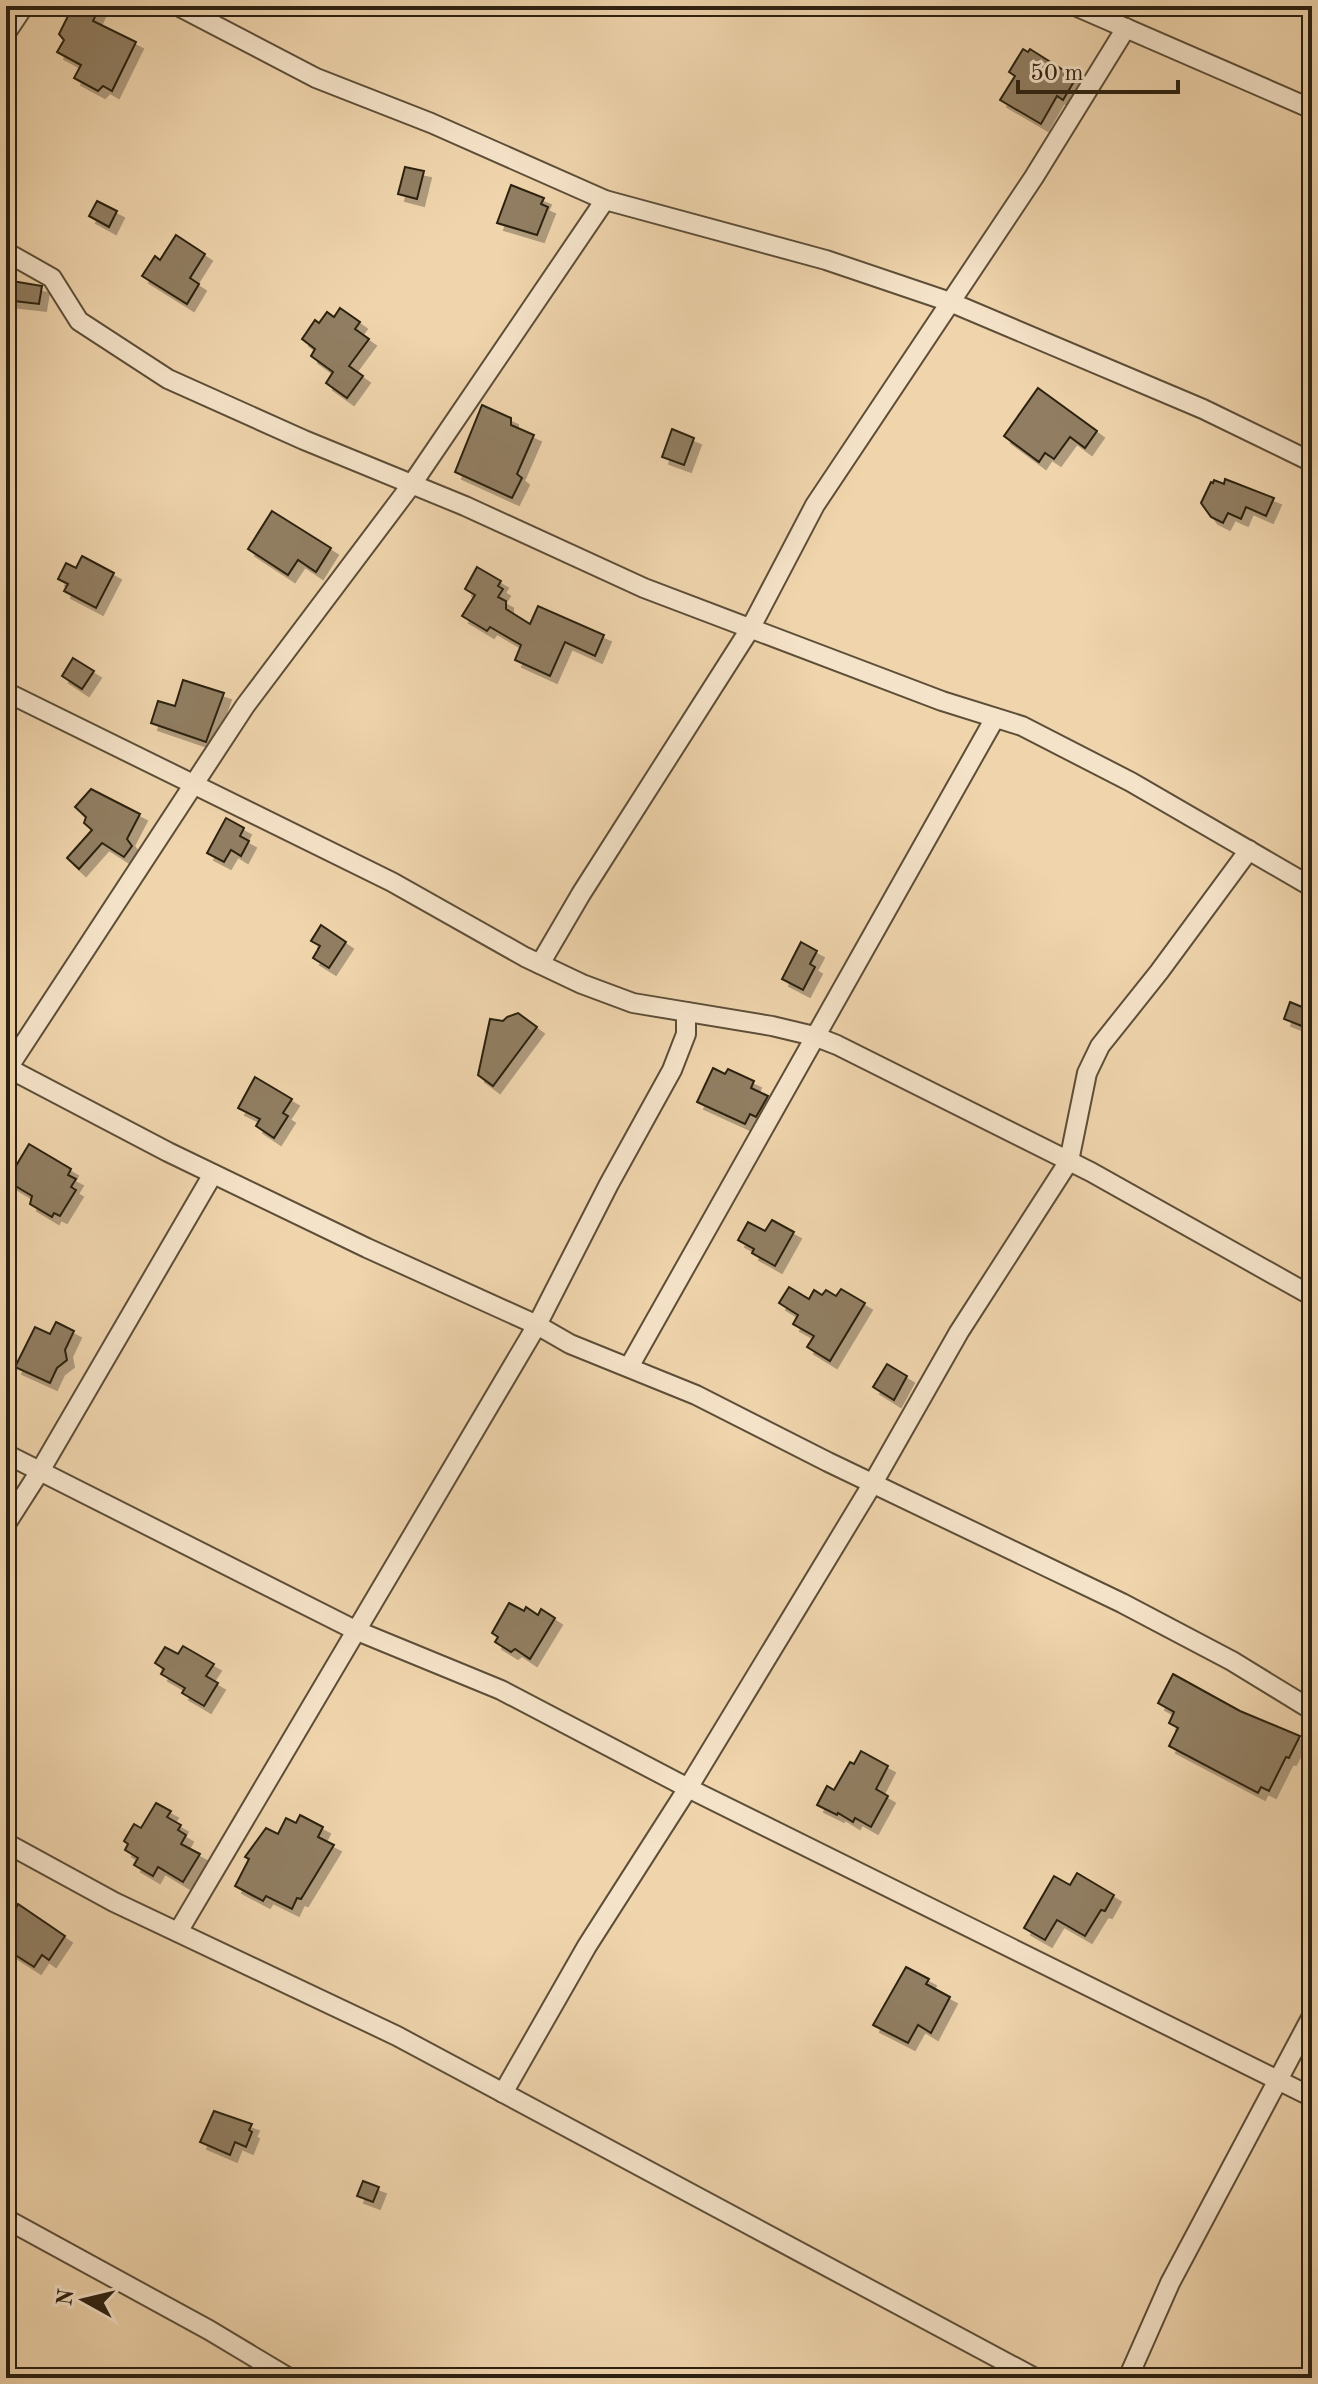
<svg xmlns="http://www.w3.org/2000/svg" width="1318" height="2384" viewBox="0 0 1318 2384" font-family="'Old Standard TT',serif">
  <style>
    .building { fill: #917e62; stroke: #2c2111; stroke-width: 2; filter: url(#shadow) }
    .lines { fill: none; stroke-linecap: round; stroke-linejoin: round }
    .street-casing { stroke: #5d4e38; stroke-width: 22 }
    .street { stroke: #f5e3c9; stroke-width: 18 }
  </style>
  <defs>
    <filter id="shadow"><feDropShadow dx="7" dy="7" stdDeviation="0" flood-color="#0004"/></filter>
  </defs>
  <rect width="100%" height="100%" fill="#efd4ac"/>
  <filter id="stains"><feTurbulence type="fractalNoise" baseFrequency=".0025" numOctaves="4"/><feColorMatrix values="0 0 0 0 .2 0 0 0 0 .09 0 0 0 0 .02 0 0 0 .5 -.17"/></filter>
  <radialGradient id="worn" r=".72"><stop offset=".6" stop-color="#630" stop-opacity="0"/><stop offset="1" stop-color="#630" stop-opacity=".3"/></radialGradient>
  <g class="building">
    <polygon points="73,6 100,6 93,21 136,42 112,91 103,86 98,91 74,78 81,65 57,52 64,40 59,34"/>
    <polygon points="1023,49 1028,52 1030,49 1076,78 1063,100 1057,96 1041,124 1000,100 1015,76 1009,72"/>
    <polygon points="405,167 424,171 417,199 398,194"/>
    <polygon points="511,185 544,198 541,204 548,207 537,235 497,223"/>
    <polygon points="97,201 117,211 109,227 89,216"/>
    <polygon points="176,235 205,254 190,278 199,284 187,304 142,276 155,256 160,260"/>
    <polygon points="6,280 42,286 39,304 6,300"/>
    <polygon points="340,308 360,322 355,329 369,339 349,366 363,376 347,398 326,383 333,372 311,356 315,349 302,339 315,320 319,323 327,312 334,317"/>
    <polygon points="1038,388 1097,431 1085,448 1070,437 1054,459 1045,453 1039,462 1004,436"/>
    <polygon points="482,405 511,418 511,425 534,435 517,474 522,478 512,498 455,472"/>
    <polygon points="672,429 694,438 684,465 662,457"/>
    <polygon points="1225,479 1274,498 1266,516 1246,507 1241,519 1228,513 1223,523 1211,517 1201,503 1211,482 1213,483 1214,480 1224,484"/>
    <polygon points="272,511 331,548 316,572 298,560 288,575 248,549"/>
    <polygon points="82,556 114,573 96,608 64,591 68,584 58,579 66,563 76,568"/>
    <polygon points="477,567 501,581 498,586 503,589 498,597 506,601 506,609 530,624 538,606 604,635 595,656 565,642 550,676 515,660 521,645 490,627 487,631 462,616 475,595 465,589"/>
    <polygon points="73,658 94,671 82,689 62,676"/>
    <polygon points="183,680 224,693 206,742 151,723 158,701 175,706"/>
    <polygon points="91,789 140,814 127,839 132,846 124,857 102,843 79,869 67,858 92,830 84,823 86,817 75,807"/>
    <polygon points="226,818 244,828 240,836 249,841 241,856 231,850 224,862 207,853"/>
    <polygon points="321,925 346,942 329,968 313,958 320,946 311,941"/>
    <polygon points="801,942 817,951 810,964 815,967 803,990 782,979"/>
    <polygon points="1290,1002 1312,1011 1312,1030 1284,1019"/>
    <polygon points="518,1013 537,1027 493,1086 478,1075 490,1019 503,1021 507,1017"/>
    <polygon points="713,1068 725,1074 728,1069 754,1081 751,1088 768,1096 756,1117 750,1114 745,1124 697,1102"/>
    <polygon points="255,1077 292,1099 283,1113 288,1116 274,1138 256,1126 260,1119 238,1108"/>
    <polygon points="29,1144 71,1169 68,1175 76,1179 71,1187 76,1190 60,1216 54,1213 52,1217 30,1204 32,1196 7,1181"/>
    <polygon points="772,1220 794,1232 775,1266 752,1253 754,1249 738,1240 748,1222 765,1231"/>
    <polygon points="789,1287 809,1299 814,1290 822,1295 826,1290 836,1296 841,1289 865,1303 830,1361 807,1347 814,1336 793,1324 798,1315 779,1303"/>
    <polygon points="56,1322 74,1331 65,1350 67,1360 57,1368 50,1383 15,1367 35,1327 50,1334"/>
    <polygon points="887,1364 907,1376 894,1400 873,1387"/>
    <polygon points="509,1603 524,1611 526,1607 538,1615 541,1609 555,1618 530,1659 515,1649 511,1652 495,1642 498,1637 492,1633"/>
    <polygon points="183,1646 214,1664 206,1676 218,1683 204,1706 182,1693 185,1688 161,1674 164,1669 155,1663 165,1647 178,1654"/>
    <polygon points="1173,1674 1240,1711 1300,1736 1289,1758 1286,1757 1269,1791 1261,1787 1258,1793 1169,1746 1178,1728 1169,1723 1174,1712 1158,1703"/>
    <polygon points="861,1751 888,1766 876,1789 888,1796 871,1827 855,1818 853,1822 838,1813 837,1815 817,1805 827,1786 834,1790 850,1762 854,1764"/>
    <polygon points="156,1803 171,1811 167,1817 181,1825 178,1830 186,1835 181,1844 200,1854 183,1882 158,1867 153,1876 134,1865 138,1858 125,1850 128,1844 124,1841 134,1824 141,1828"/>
    <polygon points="300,1815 323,1827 318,1837 334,1845 301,1899 297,1898 292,1909 266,1896 263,1901 235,1886 249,1859 245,1857 266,1828 278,1834 286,1818 296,1823"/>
    <polygon points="1077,1873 1114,1895 1105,1911 1101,1910 1085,1936 1057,1920 1045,1940 1024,1928 1054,1876 1070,1885"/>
    <polygon points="6,1904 15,1910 18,1904 65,1936 49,1960 42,1955 34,1967 6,1949"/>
    <polygon points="906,1967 929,1979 926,1984 950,1997 931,2033 918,2025 908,2043 873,2025"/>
    <polygon points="214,2111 252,2124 249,2130 252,2132 246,2147 235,2142 230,2155 200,2142"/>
    <polygon points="363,2181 379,2187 373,2202 357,2196"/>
  </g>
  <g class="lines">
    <g class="street-casing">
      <g id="street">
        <polyline points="178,6 316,78 431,123 605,200 826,260 950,302 1203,409 1312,462"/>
        <polyline points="1075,6 1312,109"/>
        <polyline points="6,33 24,6"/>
        <polyline points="6,252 52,278 79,321 168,379 304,440 465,506 644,588 942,701 1022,726 1131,782 1312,887"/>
        <polyline points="6,692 392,882 525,957 582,984 633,1003 772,1026 814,1036 837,1045 1091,1172 1312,1296"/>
        <polyline points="540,964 581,894 750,629 815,505 1034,177 1126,28"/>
        <polyline points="6,1067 168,1152 367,1248 537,1325 570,1344 696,1395 828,1462 1122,1603 1232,1661 1312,1710"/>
        <polyline points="8,1068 245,706 412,484 605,200"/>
        <polyline points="629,1367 995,718"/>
        <polyline points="6,1454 355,1630 501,1690 688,1788 1312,2097"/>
        <polyline points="6,1524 40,1471 213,1174"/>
        <polyline points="6,1843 114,1902 397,2036 1035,2378"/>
        <polyline points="178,1932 537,1325 609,1184 672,1070 686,1034 686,1012"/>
        <polyline points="503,2093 587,1946 688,1788 873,1483 959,1332 1069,1161 1087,1073 1100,1046 1159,972 1249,850"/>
        <polyline points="6,2219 209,2330 289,2378"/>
        <polyline points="1128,2378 1170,2283 1312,2016"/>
      </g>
    </g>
    <use href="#street" class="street"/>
  </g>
  <rect width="1318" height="2384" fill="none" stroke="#efd4ac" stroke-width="32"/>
  <rect x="8" y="8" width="1302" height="2368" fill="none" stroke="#2c2111" stroke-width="4"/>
  <rect x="16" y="16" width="1286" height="2352" fill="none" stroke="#2c2111" stroke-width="2"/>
  <g transform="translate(84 2300) rotate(278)" stroke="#f5e3c9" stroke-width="6" paint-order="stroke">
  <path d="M0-6L14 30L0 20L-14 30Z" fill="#2c2111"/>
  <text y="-12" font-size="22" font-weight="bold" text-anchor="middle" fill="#2c2111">N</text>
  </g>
  <path d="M1018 80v12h160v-12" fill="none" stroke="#2c2111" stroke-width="4"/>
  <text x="1030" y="80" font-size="24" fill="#2c2111" stroke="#f5e3c9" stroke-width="6" paint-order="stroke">50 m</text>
  <rect width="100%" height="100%" filter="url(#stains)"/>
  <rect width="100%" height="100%" fill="url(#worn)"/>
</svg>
